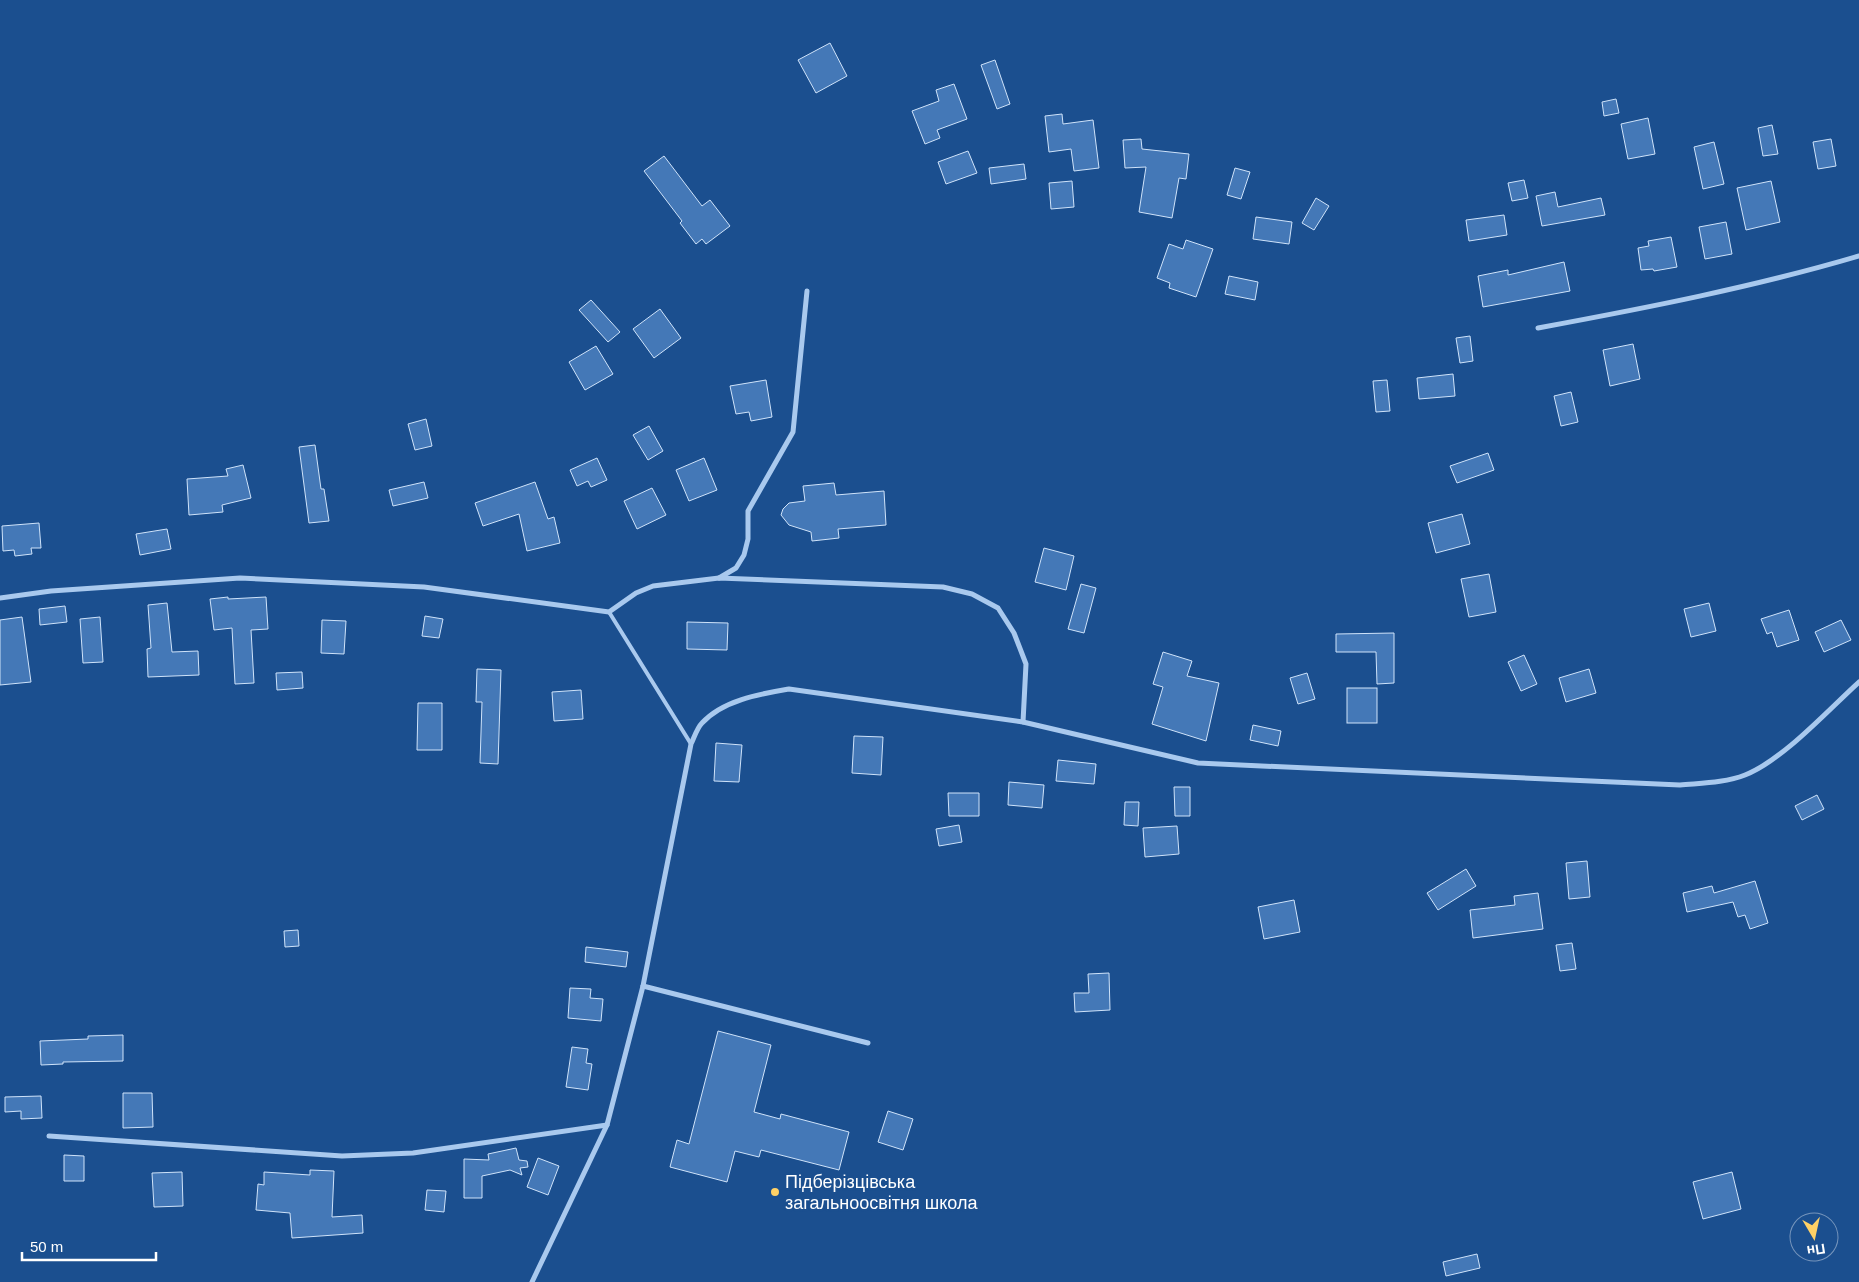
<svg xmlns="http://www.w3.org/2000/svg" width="1859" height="1282" viewBox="0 0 1859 1282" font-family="Helvetica,sans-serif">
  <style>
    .building { fill: #4478b7; stroke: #cfe3fa }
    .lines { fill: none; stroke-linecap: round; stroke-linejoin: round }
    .lane { stroke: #a9c9ee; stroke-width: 4 }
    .street { stroke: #a9c9ee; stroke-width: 5 }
    .poi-dot { fill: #ffd166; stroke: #1b4f8f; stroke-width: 2 }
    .labels { text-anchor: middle; stroke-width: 5; stroke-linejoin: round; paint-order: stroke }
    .poi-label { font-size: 18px; fill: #fff; stroke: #1b4f8f; text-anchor: start }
  </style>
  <rect width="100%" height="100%" fill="#1b4f8f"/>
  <g class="building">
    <polygon points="830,43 847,76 816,93 798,60"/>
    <polygon points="995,60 1010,104 997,109 981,65"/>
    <polygon points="954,84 967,119 937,130 940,138 925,144 912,111 939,101 936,90"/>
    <polygon points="1616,99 1619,113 1604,116 1602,102"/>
    <polygon points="1062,114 1063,124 1093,120 1099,168 1074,171 1071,149 1049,152 1045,116"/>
    <polygon points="1648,118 1655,154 1628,159 1621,124"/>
    <polygon points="1772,125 1778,154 1763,156 1758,128"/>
    <polygon points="1141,139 1142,149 1189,154 1186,179 1179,178 1172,218 1139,212 1146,167 1125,168 1123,140"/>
    <polygon points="1831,139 1836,166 1818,169 1813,142"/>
    <polygon points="1714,142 1724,184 1703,189 1694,147"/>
    <polygon points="968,151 977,173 946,184 938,162"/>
    <polygon points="664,156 702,206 710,200 730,226 706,244 702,239 696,244 680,223 682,221 644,171"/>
    <polygon points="1024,164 1026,179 991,184 989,168"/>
    <polygon points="1235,168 1250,172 1241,199 1227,195"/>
    <polygon points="1524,180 1528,198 1512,201 1508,183"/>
    <polygon points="1072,181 1074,207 1051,209 1049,183"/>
    <polygon points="1771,181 1780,222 1746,230 1737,188"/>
    <polygon points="1555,192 1558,207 1601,198 1605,215 1542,226 1536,196"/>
    <polygon points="1316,198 1329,206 1314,230 1302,223"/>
    <polygon points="1504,215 1507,235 1469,241 1466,220"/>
    <polygon points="1256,217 1292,222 1289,244 1253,239"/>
    <polygon points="1726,222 1732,254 1705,259 1699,227"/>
    <polygon points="1671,237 1677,267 1654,271 1653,269 1641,270 1638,248 1649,246 1648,241"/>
    <polygon points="1186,240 1213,249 1196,297 1169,288 1170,283 1157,278 1169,244 1183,249"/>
    <polygon points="1564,262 1570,291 1483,307 1478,276 1508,270 1508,275"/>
    <polygon points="1229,276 1258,282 1255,300 1225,294"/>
    <polygon points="591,300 620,332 608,342 579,310"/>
    <polygon points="660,309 681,338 654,358 633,329"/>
    <polygon points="1470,336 1473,361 1460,363 1456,338"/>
    <polygon points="1633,344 1640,379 1610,386 1603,350"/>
    <polygon points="596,346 613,374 585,390 569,362"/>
    <polygon points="1453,374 1455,396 1419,399 1417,378"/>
    <polygon points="766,380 772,417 751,421 749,412 736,414 730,386"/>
    <polygon points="1387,380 1390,411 1376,412 1373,381"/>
    <polygon points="1571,392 1578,422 1561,426 1554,396"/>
    <polygon points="426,419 432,446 415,450 408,424"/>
    <polygon points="649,426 663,451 648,460 633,435"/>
    <polygon points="315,445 321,489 324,489 329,521 309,523 299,447"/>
    <polygon points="1488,453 1494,470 1457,483 1450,466"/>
    <polygon points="597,458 607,480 591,487 588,481 577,486 570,470"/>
    <polygon points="704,458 717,490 689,501 676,470"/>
    <polygon points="243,465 251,498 222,505 223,512 189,515 187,479 228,476 226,469"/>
    <polygon points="424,482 428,498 393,506 389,490"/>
    <polygon points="535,482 548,519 554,517 560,543 527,551 519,514 483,526 475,503"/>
    <polygon points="834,483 836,495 884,491 886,525 838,529 839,538 812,541 811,532 789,525 781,515 783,509 789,503 805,501 803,486"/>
    <polygon points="652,488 666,515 637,529 624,501"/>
    <polygon points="1462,514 1470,544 1436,553 1428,523"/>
    <polygon points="39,523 41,548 31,548 32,554 15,556 14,550 3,551 2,526"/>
    <polygon points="167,529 171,549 140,555 136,534"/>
    <polygon points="1044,548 1074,556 1066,590 1035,582"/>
    <polygon points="1489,574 1496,612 1469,617 1461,579"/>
    <polygon points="1081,584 1096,588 1084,633 1068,629"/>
    <polygon points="228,597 228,599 266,597 268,629 251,630 254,683 235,684 232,628 214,630 210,599"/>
    <polygon points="167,603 172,652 198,651 199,675 148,677 147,649 151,648 148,605"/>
    <polygon points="1709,603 1716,631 1691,637 1684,609"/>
    <polygon points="65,606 67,622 40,625 39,609"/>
    <polygon points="1789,610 1799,640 1777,647 1772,632 1767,634 1761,619"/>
    <polygon points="425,616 443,619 439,638 422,636"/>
    <polygon points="22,617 31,682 0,685 0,620"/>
    <polygon points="100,617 103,662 83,663 80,619"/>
    <polygon points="322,620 346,621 344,654 321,653"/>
    <polygon points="1841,620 1851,640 1824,652 1815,632"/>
    <polygon points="687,622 728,623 727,650 687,649"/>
    <polygon points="1394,633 1394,683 1377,684 1376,652 1336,652 1336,634"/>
    <polygon points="1163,652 1192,661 1187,676 1219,683 1206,741 1152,724 1163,687 1153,684"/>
    <polygon points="1524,655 1537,684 1521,691 1508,662"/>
    <polygon points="477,669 501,670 498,764 480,763 482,702 476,702"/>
    <polygon points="1589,669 1596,693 1566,702 1559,678"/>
    <polygon points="302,672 303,688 277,690 276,673"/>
    <polygon points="1307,673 1315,699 1298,704 1290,678"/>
    <rect x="1347" y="688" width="30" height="35"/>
    <polygon points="581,690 583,719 554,721 552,692"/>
    <polygon points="418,703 442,703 442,750 417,750"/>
    <polygon points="1253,725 1281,731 1278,746 1250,740"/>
    <polygon points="854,736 883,737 881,775 852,773"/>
    <polygon points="716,743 742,745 739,782 714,781"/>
    <polygon points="1058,760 1096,764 1094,784 1056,781"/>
    <polygon points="1009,782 1044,785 1042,808 1008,805"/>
    <polygon points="1174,787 1190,787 1190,816 1175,816"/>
    <polygon points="948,793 979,793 979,816 949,816"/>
    <polygon points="1817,795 1824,809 1802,820 1795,806"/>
    <polygon points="1125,802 1139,802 1138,826 1124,825"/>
    <polygon points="959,825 962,842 939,846 936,829"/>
    <polygon points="1177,826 1179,854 1145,857 1143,828"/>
    <polygon points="1587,861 1590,897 1569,899 1566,863"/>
    <polygon points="1466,869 1476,886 1438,910 1427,893"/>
    <polygon points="1755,881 1768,923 1750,929 1745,915 1738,917 1733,902 1687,912 1683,893 1712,886 1714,893"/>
    <polygon points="1538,893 1543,929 1473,938 1470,910 1515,905 1514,896"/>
    <polygon points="1294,900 1300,932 1264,939 1258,907"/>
    <polygon points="298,930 299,946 285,947 284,931"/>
    <polygon points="1572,943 1576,969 1560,971 1556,945"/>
    <polygon points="586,947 628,952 626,967 585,962"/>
    <polygon points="1109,973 1110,1010 1075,1012 1074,993 1089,993 1088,974"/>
    <polygon points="570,988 591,989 590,998 603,999 601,1021 568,1018"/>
    <polygon points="718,1031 771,1045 754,1112 780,1119 781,1114 849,1132 839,1170 761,1150 759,1157 735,1151 727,1182 670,1167 677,1140 689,1144"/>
    <polygon points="123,1035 123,1061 63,1062 63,1064 41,1065 40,1041 88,1039 88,1036"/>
    <polygon points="572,1047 588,1049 586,1063 592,1064 588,1090 566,1087"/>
    <polygon points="123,1093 152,1093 153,1127 123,1128"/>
    <polygon points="41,1096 42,1118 21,1119 21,1111 5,1112 5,1097"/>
    <polygon points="888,1111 913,1119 903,1150 878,1142"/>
    <polygon points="516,1148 519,1160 527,1161 528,1167 520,1168 522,1175 510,1170 482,1176 482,1198 464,1198 464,1159 489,1160 488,1154"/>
    <polygon points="64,1155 84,1156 84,1181 64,1181"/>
    <polygon points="538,1158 559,1166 548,1195 527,1187"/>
    <polygon points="310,1170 334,1171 332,1217 362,1215 363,1233 292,1238 290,1213 256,1210 258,1184 264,1185 264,1172 310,1175"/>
    <polygon points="182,1172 183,1206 154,1207 152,1173"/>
    <polygon points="1732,1172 1741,1209 1703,1219 1693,1182"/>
    <polygon points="427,1190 446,1191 444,1212 425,1210"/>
    <polygon points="1477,1254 1480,1268 1446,1276 1443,1262"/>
  </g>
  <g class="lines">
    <polyline class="lane" points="609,612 691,744"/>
    <g class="street">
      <path d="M1538,328c108,-20 216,-41 321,-72"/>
      <polyline points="719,578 736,568 744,555 748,539 748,511 793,432 807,291"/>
      <polyline points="0,598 51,591 240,578 424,587 609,612 636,593 653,586 719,578 943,587 972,594 998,608 1014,633 1026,664 1023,722"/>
      <polyline points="643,986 868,1043"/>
      <polyline points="49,1136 342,1156 413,1153 607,1125"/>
      <path d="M532,1282l75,-157 36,-139 48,-242c3,-6 6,-16 11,-21 21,-23 58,-29 87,-34l234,33 175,41 482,22c21,-2 45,-2 65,-10 38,-15 83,-65 114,-93"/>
    </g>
  </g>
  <circle class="poi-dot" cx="775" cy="1192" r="5"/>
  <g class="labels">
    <g class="poi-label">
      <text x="785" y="1188">Підберізцівська<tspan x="785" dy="21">загальноосвітня школа</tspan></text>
    </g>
  </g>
  <g transform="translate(1814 1237) rotate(171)"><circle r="24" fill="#1b4f8f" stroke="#7695bc"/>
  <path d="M0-4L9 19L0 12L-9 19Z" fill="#ffd166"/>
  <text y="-8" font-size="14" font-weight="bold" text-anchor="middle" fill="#ffffff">Пн</text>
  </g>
  <path d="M22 1252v8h134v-8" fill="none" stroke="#ffffff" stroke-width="2.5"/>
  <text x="30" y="1252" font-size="15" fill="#ffffff" stroke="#1b4f8f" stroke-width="4" paint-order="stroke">50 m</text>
</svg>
